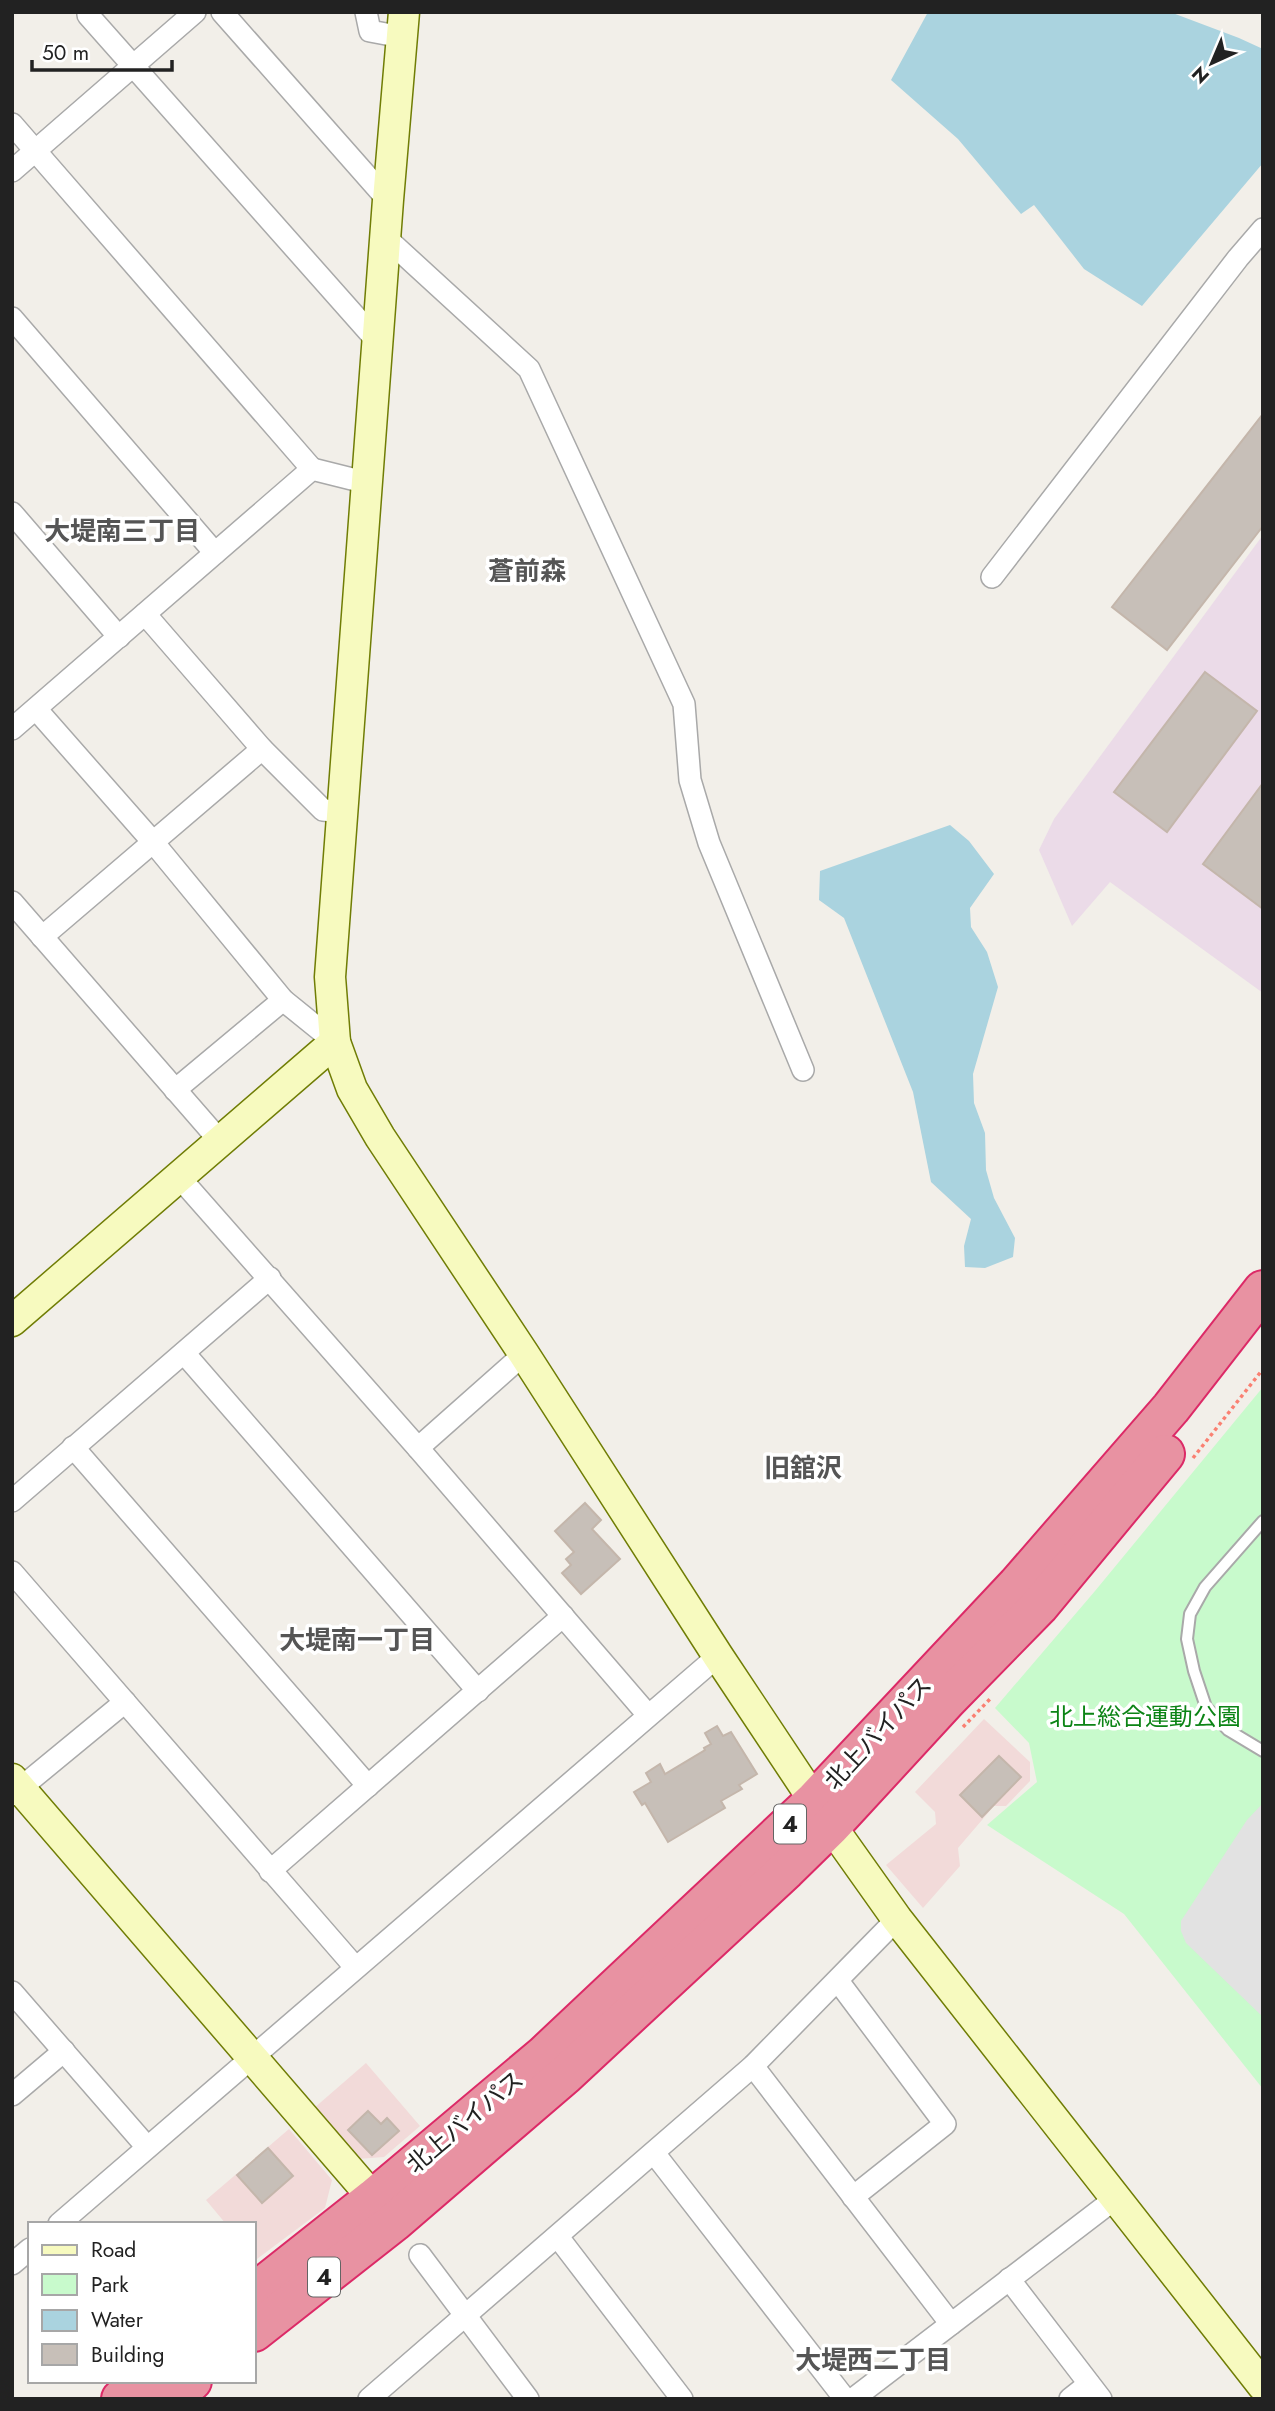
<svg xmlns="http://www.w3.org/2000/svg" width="1275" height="2411" viewBox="0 0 1275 2411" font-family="Jost,'Noto Sans JP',sans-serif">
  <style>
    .commercial { fill: #f2dad9 }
    .industrial { fill: #ebdbe8 }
    .park { fill: #c8facc }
    .parking { fill: #e2e2e2 }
    .water { fill: #aad3df }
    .building { fill: #c7bfb8; stroke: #c4b6ab; stroke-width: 2 }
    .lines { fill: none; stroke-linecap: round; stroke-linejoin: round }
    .lane-casing { stroke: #a9a9a9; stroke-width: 14 }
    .street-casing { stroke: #a9a9a9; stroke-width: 24 }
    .secondary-casing { stroke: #707d05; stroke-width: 33 }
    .highway-casing { stroke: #dc2a67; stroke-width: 42 }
    .path { stroke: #fa8072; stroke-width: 3.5; stroke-dasharray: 3.5 3.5; stroke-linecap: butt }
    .lane { stroke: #fff; stroke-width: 10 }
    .street { stroke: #fff; stroke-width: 21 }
    .secondary { stroke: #f7fabf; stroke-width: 30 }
    .highway { stroke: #e892a2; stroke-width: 38 }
    .labels { text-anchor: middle; stroke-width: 7; stroke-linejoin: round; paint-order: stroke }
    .shield { fill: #fff; stroke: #646464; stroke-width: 2 }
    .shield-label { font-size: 23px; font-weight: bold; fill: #222 }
    .park-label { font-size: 24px; fill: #0c8416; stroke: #fff }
    .street-label { font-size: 24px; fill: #222; stroke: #fff }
    .neighbourhood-label { font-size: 26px; font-weight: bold; fill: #555; stroke: #fff }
  </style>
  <rect width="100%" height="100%" fill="#f2efe9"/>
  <g class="commercial">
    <polygon points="984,1719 1030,1762 1030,1781 1006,1806 994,1806 958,1848 960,1866 923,1908 886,1865 936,1824 935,1812 915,1792"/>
    <polygon points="366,2063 420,2126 384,2157 357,2159 313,2109"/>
    <polygon points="289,2129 332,2180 325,2208 257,2259 254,2255 254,2224 226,2224 206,2200"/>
  </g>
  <polygon class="industrial" points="1263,535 1263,993 1110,882 1072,926 1039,850 1054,819"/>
  <polygon class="park" points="1263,1387 1263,2089 1124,1914 987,1825 1037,1782 1029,1743 995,1708 1095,1591"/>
  <polygon class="parking" points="1263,1803 1263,2017 1186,1943 1181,1931 1181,1921 1247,1820"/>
  <g class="water">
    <polygon points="928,12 1170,12 1239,38 1263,49 1263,163 1142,306 1084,269 1034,205 1021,214 958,139 891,80"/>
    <polygon points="950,825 969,841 994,874 970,908 971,927 987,952 998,987 973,1074 974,1103 985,1133 986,1170 994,1198 1015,1238 1013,1257 985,1268 965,1267 964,1246 971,1219 931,1182 913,1092 844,918 819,900 820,871"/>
  </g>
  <g class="building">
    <polygon points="1263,414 1263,526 1167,650 1112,607"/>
    <polygon points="1205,672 1257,711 1167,832 1114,792"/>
    <polygon points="1263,783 1263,909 1203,864"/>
    <polygon points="585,1503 601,1520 592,1529 620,1559 581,1594 562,1573 571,1565 566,1559 574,1552 555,1531"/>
    <polygon points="717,1726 723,1736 731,1732 757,1774 739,1785 742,1789 721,1801 725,1808 668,1842 645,1803 642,1805 634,1792 651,1782 646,1773 660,1764 665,1774 705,1750 704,1748 711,1744 705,1733"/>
    <polygon points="999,1756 1021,1777 982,1817 960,1795"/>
    <polygon points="368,2111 381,2124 387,2118 399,2131 372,2155 348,2130"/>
    <polygon points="268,2148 293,2176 262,2203 237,2175"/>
  </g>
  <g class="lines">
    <g class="lane-casing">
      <polyline id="lane" points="1263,1521 1205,1587 1190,1614 1187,1639 1194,1671 1206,1707 1228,1730 1263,1751"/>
    </g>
    <g class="street-casing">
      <g id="street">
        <polyline points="222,12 388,200"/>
        <polyline points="366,12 370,31 402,37"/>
        <polyline points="88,15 378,342"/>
        <polyline points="12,124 312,469"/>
        <polyline points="12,171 195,12"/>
        <polyline points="385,237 529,369 684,704 690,780 709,843 803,1070"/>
        <polyline points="12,318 215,553"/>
        <polyline points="12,513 119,637"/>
        <polyline points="992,577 1238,258 1263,229"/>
        <polyline points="145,614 262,749 323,810 343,812"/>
        <polyline points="36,709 153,842 283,1000 335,1042"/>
        <polyline points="12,729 312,469 368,483"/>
        <polyline points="12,902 220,1141"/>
        <polyline points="42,937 262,749"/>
        <polyline points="175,1090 283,1000"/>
        <polyline points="179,1177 418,1448 648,1715"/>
        <polyline points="184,1353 478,1691"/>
        <polyline points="73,1447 368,1786"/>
        <polyline points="418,1448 524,1354"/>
        <polyline points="12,1501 270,1278"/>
        <polyline points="12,1572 355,1967"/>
        <polyline points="12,1795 125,1702"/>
        <polyline points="270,1871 563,1616"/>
        <polyline points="838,1981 945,2124 853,2197"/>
        <polyline points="12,1992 147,2147"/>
        <polyline points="753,2066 951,2324"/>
        <polyline points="12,2095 64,2051"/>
        <polyline points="654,2153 845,2399"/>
        <polyline points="59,2224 718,1656"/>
        <polyline points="558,2237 682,2399"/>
        <polyline points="420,2255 528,2399"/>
        <polyline points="12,2264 30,2249"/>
        <polyline points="1009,2279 1101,2399"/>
        <polyline points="369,2399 753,2066 897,1919"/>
        <polyline points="853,2399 1116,2198"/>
        <polyline points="1070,2399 1089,2384"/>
      </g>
    </g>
    <g class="secondary-casing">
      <g id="secondary">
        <polyline points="404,12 388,200 330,977 335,1042 352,1089 380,1137 524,1354 718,1656 831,1826 897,1919 1263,2386"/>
        <polyline points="12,1321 335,1042"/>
        <polyline points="12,1779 387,2214"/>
      </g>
    </g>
    <g class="highway-casing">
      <g id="highway">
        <polyline points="254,2293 374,2198 544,2055 815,1800 1017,1585 1171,1408 1263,1290"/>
        <polyline points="254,2332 394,2222 565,2075 786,1870 831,1826 948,1699 1039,1606 1165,1454"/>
        <polyline points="121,2399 143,2381"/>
        <polyline points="170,2399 192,2381"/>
      </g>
    </g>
    <g class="path">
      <polyline points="1193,1458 1263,1369"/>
      <polyline points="963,1727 992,1697"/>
    </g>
    <use href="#lane" class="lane"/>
    <use href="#street" class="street"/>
    <use href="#secondary" class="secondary"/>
    <use href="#highway" class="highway"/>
  </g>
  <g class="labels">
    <g class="shield">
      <rect x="774" y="1804.5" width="32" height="39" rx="5"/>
      <rect x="308" y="2257.5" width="32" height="39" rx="5"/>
    </g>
    <g class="shield-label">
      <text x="790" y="1832">4</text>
      <text x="324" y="2285">4</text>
    </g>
    <g class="park-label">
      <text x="1145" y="1725">北上総合運動公園</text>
    </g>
    <g class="street-label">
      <text transform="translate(878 1733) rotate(-47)" y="8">北上バイパス</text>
      <text transform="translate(465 2122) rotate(-40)" y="8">北上バイパス</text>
    </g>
    <g class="neighbourhood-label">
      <text x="122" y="540">大堤南三丁目</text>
      <text x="527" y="580">蒼前森</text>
      <text x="803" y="1477">旧舘沢</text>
      <text x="357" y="1649">大堤南一丁目</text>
      <text x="873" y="2369">大堤西二丁目</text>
    </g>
  </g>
  <rect width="1275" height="2411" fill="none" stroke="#222222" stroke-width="28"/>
  <rect x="28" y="2222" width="228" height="161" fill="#ffffff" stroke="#a7a7a7" stroke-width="2"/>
  <rect x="42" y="2245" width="35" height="10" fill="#f7fabf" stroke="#a7a7a7" stroke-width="2"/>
  <text x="91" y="2257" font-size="21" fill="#222222">Road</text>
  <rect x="42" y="2274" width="35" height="21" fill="#c8facc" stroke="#a7a7a7" stroke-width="2"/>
  <text x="91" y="2292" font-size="21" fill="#222222">Park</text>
  <rect x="42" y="2310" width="35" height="21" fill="#aad3df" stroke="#a7a7a7" stroke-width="2"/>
  <text x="91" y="2327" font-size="21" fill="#222222">Water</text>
  <rect x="42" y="2344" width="35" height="21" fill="#c7bfb8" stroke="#a7a7a7" stroke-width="2"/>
  <text x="91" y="2362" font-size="21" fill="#222222">Building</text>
  <g transform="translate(1212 63) rotate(224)" stroke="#ffffff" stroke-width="5" paint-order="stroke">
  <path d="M0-5L12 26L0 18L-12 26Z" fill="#222222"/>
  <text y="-10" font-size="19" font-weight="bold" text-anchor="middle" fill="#222222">N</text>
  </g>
  <path d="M32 60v10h140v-10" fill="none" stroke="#222222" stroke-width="3.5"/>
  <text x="42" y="60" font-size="21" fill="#222222" stroke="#ffffff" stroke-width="5" paint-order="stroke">50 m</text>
</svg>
